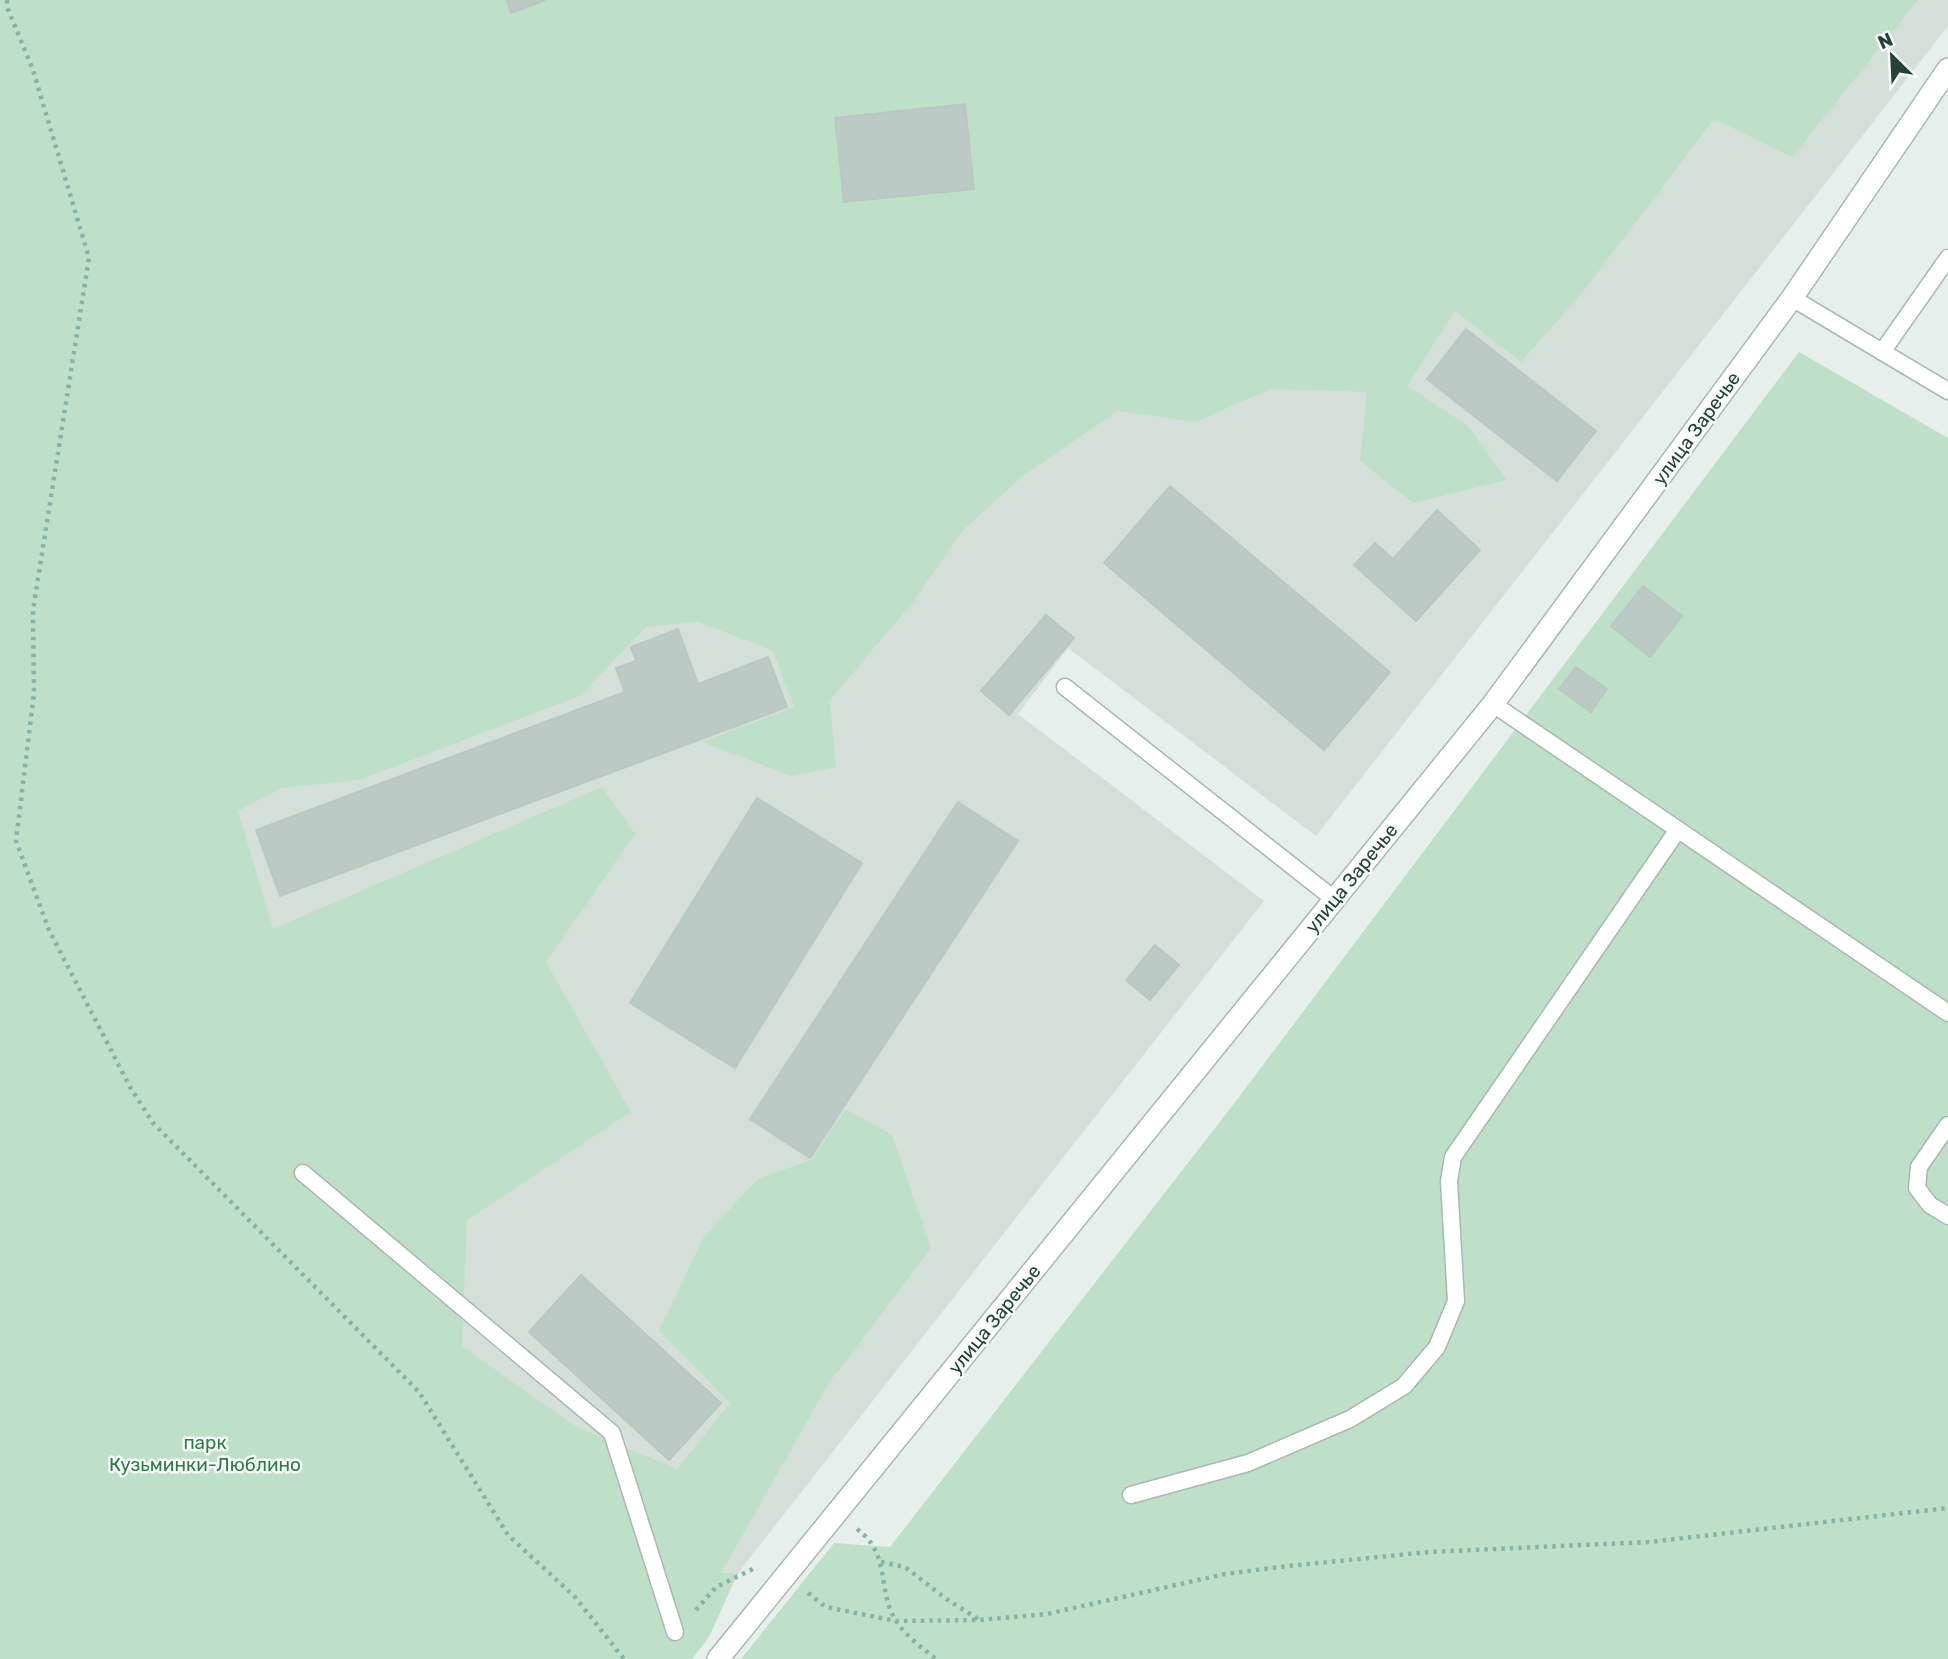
<svg xmlns="http://www.w3.org/2000/svg" width="1948" height="1659" viewBox="0 0 1948 1659" font-family="Rubik,sans-serif">
  <style>
    .built { fill: #d4dfda }
    .green { fill: #bfe0c8 }
    .building { fill: #bbcac4; stroke: #b8c9c2; stroke-width: 2 }
    .lines { fill: none; stroke-linecap: round; stroke-linejoin: round }
    .lane-casing { stroke: #a8b8b2; stroke-width: 19 }
    .street-casing { stroke: #a8b8b2; stroke-width: 24 }
    .path { stroke: #86b3a5; stroke-width: 4.5; stroke-dasharray: 3.5 5; stroke-linecap: butt }
    .lane { stroke: #fff; stroke-width: 16 }
    .street { stroke: #fff; stroke-width: 21 }
    .labels { text-anchor: middle; stroke-width: 5; stroke-linejoin: round; paint-order: stroke }
    .street-label { font-size: 19px; fill: #24423a; stroke: #f7fbf9 }
    .park-label { font-size: 19px; fill: #2d7a4b; stroke: #f7fbf9 }
  </style>
  <rect width="100%" height="100%" fill="#e6efeb"/>
  <polygon class="built" points="100,0 1948,0 1948,26 1316,836 1068,648 1018,714 1264,901 738,1573 608,1578 158,1106"/>
  <g class="green">
    <polygon points="0,0 1918,0 1792,157 1714,119 1582,293 1521,362 1455,311 1407,386 1467,425 1507,480 1413,503 1360,461 1367,392 1270,389 1196,422 1118,411 1023,476 963,530 913,602 830,700 836,767 791,776 702,742 794,707 773,651 699,622 646,627 580,696 359,780 282,788 238,811 273,929 602,787 635,834 546,962 631,1112 467,1220 462,1346 575,1426 677,1469 730,1403 659,1331 703,1238 758,1179 811,1160 846,1109 892,1135 931,1248 829,1383 721,1573 738,1573 709,1637 692,1659 0,1659"/>
    <polygon points="1799,352 1948,438 1948,1659 741,1659 834,1543 890,1547 1236,1101"/>
  </g>
  <g class="building">
    <polygon points="507,0 546,0 511,13"/>
    <polygon points="965,104 974,189 844,202 835,118"/>
    <polygon points="1466,329 1596,431 1557,481 1427,379"/>
    <polygon points="1170,486 1390,672 1324,750 1104,563"/>
    <polygon points="1437,510 1480,550 1416,621 1354,565 1375,543 1393,559"/>
    <polygon points="1643,586 1682,616 1650,657 1611,626"/>
    <polygon points="1046,615 1074,638 1009,715 981,691"/>
    <polygon points="678,629 698,684 768,657 787,707 280,896 256,830 625,692 616,668 636,661 631,647"/>
    <polygon points="1576,667 1607,689 1591,712 1559,689"/>
    <polygon points="757,798 862,863 735,1068 630,1003"/>
    <polygon points="958,802 1018,841 810,1158 750,1119"/>
    <polygon points="1155,945 1179,965 1150,1000 1126,980"/>
    <polygon points="581,1275 721,1403 669,1460 529,1332"/>
  </g>
  <g class="lines">
    <g class="lane-casing">
      <g id="lane">
        <polyline points="1792,298 1948,391"/>
        <polyline points="1882,352 1948,258"/>
        <polyline points="1065,687 1334,899"/>
        <polyline points="1493,704 1948,1013"/>
        <polyline points="1948,1125 1919,1167 1917,1188 1930,1205 1948,1216"/>
        <polyline points="303,1173 612,1433 675,1632"/>
        <polyline points="1131,1495 1248,1463 1350,1419 1404,1386 1437,1347 1456,1301 1449,1181 1453,1157 1677,831"/>
      </g>
    </g>
    <g class="street-casing">
      <polyline id="street" points="718,1659 1493,704 1792,298 1948,69"/>
    </g>
    <g class="path">
      <polyline points="7,0 7,7 33,70 89,258 33,610 34,693 16,841 49,930 130,1087 153,1123 419,1392 508,1535 575,1597 624,1659"/>
      <path d="M857,1529c35,26 19,60 39,92 9,14 27,28 40,38"/>
      <polyline points="881,1562 905,1567 945,1598 978,1619"/>
      <polyline points="808,1593 826,1607 896,1621 979,1620 1047,1614 1225,1574 1288,1566 1429,1552 1649,1542 1948,1508"/>
      <polyline points="696,1610 716,1587 753,1569"/>
    </g>
    <use href="#lane" class="lane"/>
    <use href="#street" class="street"/>
  </g>
  <g class="labels">
    <g class="street-label">
      <text transform="translate(1696 428) rotate(-54)" y="7">улица Заречье</text>
      <text transform="translate(1351 878) rotate(-51)" y="7">улица Заречье</text>
      <text transform="translate(994 1319) rotate(-51)" y="7">улица Заречье</text>
    </g>
    <g class="park-label">
      <text x="205" y="1449">парк<tspan x="205" dy="22">Кузьминки-Люблино</tspan></text>
    </g>
  </g>
  <g transform="translate(1892 56) rotate(336)" stroke="#f7fbf9" stroke-width="5" paint-order="stroke">
  <path d="M0-5L12 26L0 18L-12 26Z" fill="#24423a"/>
  <text y="-10" font-size="19" font-weight="bold" text-anchor="middle" fill="#24423a">N</text>
  </g>
</svg>
